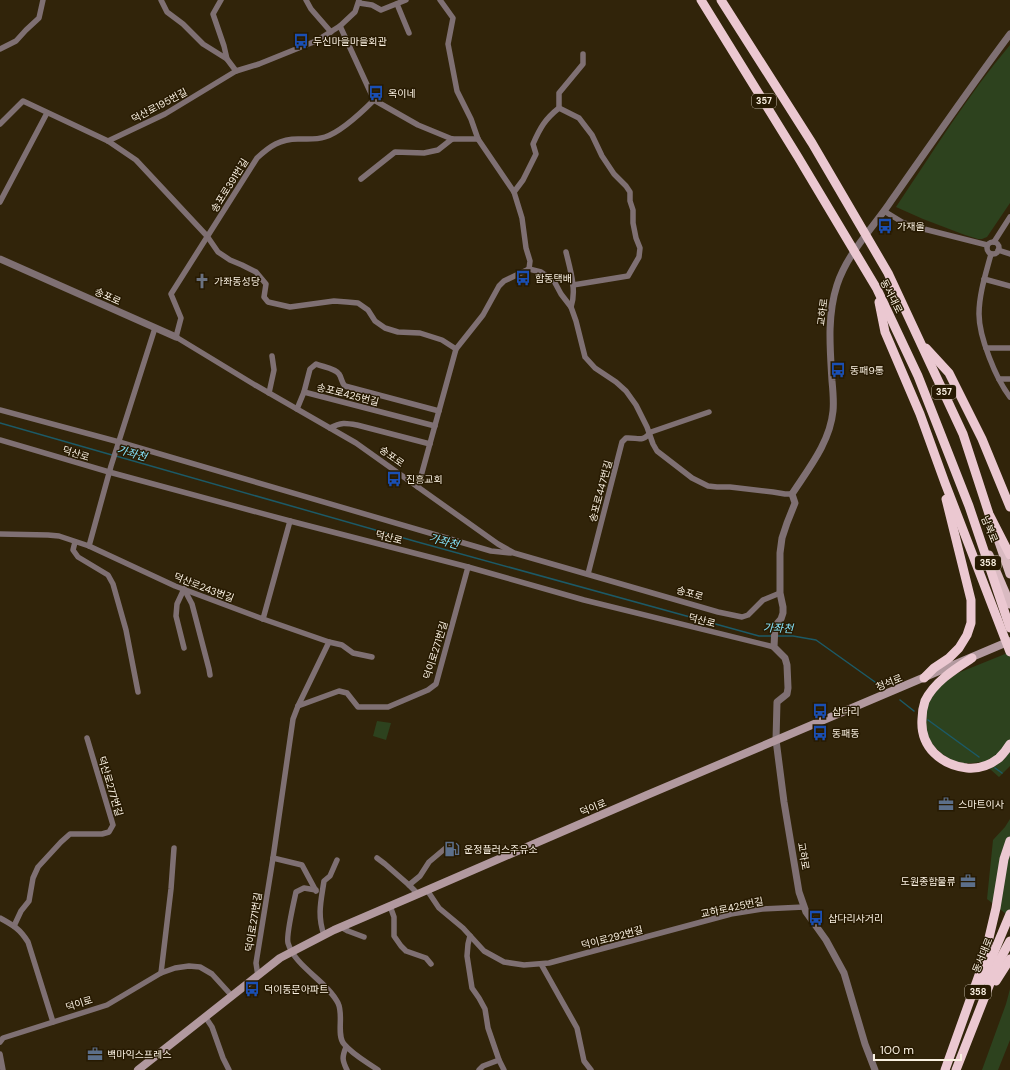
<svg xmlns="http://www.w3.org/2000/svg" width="1010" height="1070" viewBox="0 0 1010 1070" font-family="'DM Sans','Noto Sans KR',sans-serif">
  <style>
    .green { fill: #2d421e }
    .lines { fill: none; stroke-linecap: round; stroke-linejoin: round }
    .stream { stroke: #1c5a67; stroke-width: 1.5 }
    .minor { stroke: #7f7073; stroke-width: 5.5 }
    .tertiary { stroke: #7f7073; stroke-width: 7 }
    .secondary { stroke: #b2999f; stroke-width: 8 }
    .primary { stroke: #d9bac1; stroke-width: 9 }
    .trunk { stroke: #ebc8d1; stroke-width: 9 }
    .labels { text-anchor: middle; stroke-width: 3; stroke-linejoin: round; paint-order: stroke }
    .shield { fill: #271a02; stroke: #bbb09f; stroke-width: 1 }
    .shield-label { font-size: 9px; font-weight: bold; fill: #faf1e2 }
    .poi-label { font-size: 10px; fill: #faf1e2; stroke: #271a02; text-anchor: start }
    .street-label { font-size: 10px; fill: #faf1e2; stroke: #271a02 }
    .water-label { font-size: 11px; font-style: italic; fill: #86e4fb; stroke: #271a02 }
  </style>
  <rect width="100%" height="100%" fill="#31240a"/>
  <g class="green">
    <path d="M1010,45v158l-23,34 -5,2h-4l-13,-4 -42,-16 -27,-12c37,-55 71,-111 114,-162z"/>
    <polygon points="1010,652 1010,766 999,777 982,762 972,763 962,763 951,760 941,753 934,746 928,738 925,726 928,704 934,693 943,683 958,673"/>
    <polygon points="377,721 391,723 386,740 373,736"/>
    <polygon points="1010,819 1010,917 987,899 993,840 1005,827"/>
    <polygon points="1010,989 1010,1040 998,1070 982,1070 1006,1004"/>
  </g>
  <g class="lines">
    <g class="stream">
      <polyline points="0,423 112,455"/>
      <polyline points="116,456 414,541 759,636 771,636"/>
      <polyline points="777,636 793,636 816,640 875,682"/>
      <polyline points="900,700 914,711"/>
      <polyline points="928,720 979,757"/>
      <polyline points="995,768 1002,773"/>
    </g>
    <g class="minor">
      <polyline points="161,0 167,12 183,24 203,44 227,59"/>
      <polyline points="221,0 213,14 224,46 227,59 236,71"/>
      <polyline points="306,0 311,9 331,32"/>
      <polyline points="440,0 453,18 448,44 457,91 471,119 478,139 514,192 522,218 526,248 530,261 529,269"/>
      <polyline points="359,3 372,5 381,10 406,0"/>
      <polyline points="397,4 409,33"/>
      <polyline points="340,26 374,100 418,125 452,139 478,139"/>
      <polyline points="0,49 16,41 26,30 39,18 43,0"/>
      <path d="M374,100c-12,12 -33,32 -49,37 -9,3 -17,2 -27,2 -18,0 -28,7 -41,19l-86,136 10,24 -5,19 79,48 101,58 142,101 16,9 204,59 24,5 6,-2 15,-15 17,-7"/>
      <polyline points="559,108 579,118 592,135 602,156 614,174 626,186 630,192 630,201 633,210 633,223 636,238 640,248 639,257 628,276 573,285"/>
      <polyline points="0,124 23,101 108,141 136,160 207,236 218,252 230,260 242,265 256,272 266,284 264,297 268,302 290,307 334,301 347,302 358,303 368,310 375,321 385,328 398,332 420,333 442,340 456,349"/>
      <polyline points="108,141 165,114 236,71 259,64 316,41 340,26 355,12 359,0"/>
      <polyline points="361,179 395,152 424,153 438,150 452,139"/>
      <path d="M514,192l9,-12 13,-26 -3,-10c7,-16 12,-25 26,-36v-15l24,-29v-10"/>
      <polyline points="0,202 47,113"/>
      <polyline points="884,211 902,222 916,227 987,245"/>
      <circle cx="993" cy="248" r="6"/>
      <polyline points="994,242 1010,217"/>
      <polyline points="998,250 1010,254"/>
      <path d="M566,252c4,17 11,38 5,55"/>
      <path d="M991,254c-5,19 -12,40 -12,60 0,23 17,65 31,83"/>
      <polyline points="529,269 541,272 554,281 561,294 571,307 576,321 585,357 595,368 616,382 626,391 636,405 647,427 653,444 657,451 692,478 708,486 717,487 730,487 773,492 785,494 792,494"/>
      <polyline points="984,279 1010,286"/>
      <polyline points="986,348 1010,348"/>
      <polyline points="999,379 1010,379"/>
      <polyline points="304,392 435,426"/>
      <polyline points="269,393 274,370 272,356"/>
      <path d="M297,409l7,-17 6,-23 6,-5c7,3 19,4 23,10 3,4 2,8 6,12l94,25"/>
      <polyline points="0,410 119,442 491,551 511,553"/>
      <path d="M330,428c11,-6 16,-5 27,-3l73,19"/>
      <polyline points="0,440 109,472 290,521 468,567 584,600 774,647"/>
      <polyline points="418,487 456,349 483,315 499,286 504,281 529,269"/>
      <polyline points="0,534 48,535 59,536 89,546 175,586 263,619 329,642 342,645 353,653 372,657"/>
      <polyline points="75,542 73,550 78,557 108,575 113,584 126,630 138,692"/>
      <polyline points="89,546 111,466 155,328"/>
      <path d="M588,574l34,-132 4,-4c12,-1 16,5 25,-6l58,-20"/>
      <polyline points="184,589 192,604 209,669 210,675"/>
      <polyline points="263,619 290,521"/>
      <polyline points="184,648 176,616 177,604 184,589"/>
      <polyline points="298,706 339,691 347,693 358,707 388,707 428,690 436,684 468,567"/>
      <polyline points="273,858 302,865 316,891"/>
      <polyline points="377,858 385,864 409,885"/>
      <path d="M316,890l-12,-2 -8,4c-2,9 -10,44 -8,51 7,24 39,38 50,60 6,12 -2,32 6,41 9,11 23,18 34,26"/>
      <polyline points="427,890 439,908 463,928 484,951 504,962 524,965 549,963 731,914 762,909 804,907"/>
      <polyline points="418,894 409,885 420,876 429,862 448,846"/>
      <polyline points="390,906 394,917 394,936 401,946 406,951 426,958 431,964"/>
      <path d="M0,918c13,7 20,11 28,24l25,80"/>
      <polyline points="14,926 21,911 29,901 33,878 38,867 61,842 70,834 102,834 109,832 113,825 87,738"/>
      <polyline points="341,927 348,931 364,937"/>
      <path d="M324,935c-7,-20 -3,-34 0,-54l6,-5 7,-16"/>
      <polyline points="470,936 468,944 467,956 472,988 479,998 485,1009 488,1028 499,1060 504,1070"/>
      <polyline points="541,964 577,1028 584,1061 591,1070"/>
      <polyline points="161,973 171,889 174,848"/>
      <polyline points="258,976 256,963 273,858 293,719 298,706 329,642"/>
      <polyline points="206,1018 212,1027 223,1058 229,1070"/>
      <polyline points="0,1042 3,1038 107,1005 161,973 175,968 189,966 200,967 212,974 232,996"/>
      <path d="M346,1047c-4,10 -4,13 1,23"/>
      <polyline points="0,1054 3,1070"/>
      <polyline points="479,1070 483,1066 499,1060"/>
    </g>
    <g class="tertiary">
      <polyline points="0,259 176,337"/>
      <path d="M875,1070l-10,-26 -21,-71 -18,-33 -20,-28 -7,-20 -15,-90 -8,-62 1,-38 10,-8 1,-6 -1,-23 -2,-7 -11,-11 1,-21 6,-7 2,-6v-6l-3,-14v-40l2,-15 5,-15 8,-20 -3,-9c17,-26 38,-52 41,-83 1,-10 0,-20 -1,-30 -2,-33 -5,-65 5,-96 10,-31 34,-55 52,-81 40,-57 79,-114 121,-170"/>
    </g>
    <polyline class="secondary" points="138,1070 280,958 334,930 418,894 647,795 1010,641"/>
    <g class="primary">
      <polyline points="997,536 1010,574"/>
      <polyline points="989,555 1010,604"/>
    </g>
    <g class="trunk">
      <polyline points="701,0 798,157 877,289 918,376 969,506 1010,628"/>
      <polyline points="721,0 812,143 888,273 963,434 989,514 1010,555"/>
      <polyline points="879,302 885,332 920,414 945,483 1010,652"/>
      <polyline points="926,348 949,373 982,439 1010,507"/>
      <path d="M972,658c-17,11 -38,24 -47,43 -2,6 -3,13 -3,18 -2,28 19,46 45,49 11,1 23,-3 32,-10 4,-4 8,-9 11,-14"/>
      <polyline points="924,678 934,668 949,658 959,648 967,635 971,623 971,600 946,499"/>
      <polyline points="982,981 1010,914"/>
      <polyline points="996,981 1010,959"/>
      <polyline points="945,1070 979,975 988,942 996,908 1004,859 1010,841"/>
      <polyline points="956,1070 998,963 1010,941"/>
    </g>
  </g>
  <defs>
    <g id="bus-bare" transform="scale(1.2)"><path d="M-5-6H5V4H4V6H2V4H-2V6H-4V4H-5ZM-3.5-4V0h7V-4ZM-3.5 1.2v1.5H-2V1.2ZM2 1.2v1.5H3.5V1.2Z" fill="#1a4fb4" stroke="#271a02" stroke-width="2.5" paint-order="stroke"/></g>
    <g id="church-bare" transform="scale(1.2)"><path d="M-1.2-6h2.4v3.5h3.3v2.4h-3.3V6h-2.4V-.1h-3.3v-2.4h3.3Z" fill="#6b7280" stroke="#271a02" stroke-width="2.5" paint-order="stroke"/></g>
    <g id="office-bare" transform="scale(1.2)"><path d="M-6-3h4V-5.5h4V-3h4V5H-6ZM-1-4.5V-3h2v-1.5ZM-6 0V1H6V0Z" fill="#5c6f8a" stroke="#271a02" stroke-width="2.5" paint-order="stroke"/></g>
    <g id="fuel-bare" transform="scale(1.2)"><path d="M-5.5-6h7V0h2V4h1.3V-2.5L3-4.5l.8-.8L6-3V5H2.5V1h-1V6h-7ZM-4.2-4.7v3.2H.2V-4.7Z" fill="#5c6f8a" stroke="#271a02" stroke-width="2.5" paint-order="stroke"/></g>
  </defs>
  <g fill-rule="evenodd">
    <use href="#bus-bare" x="301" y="41"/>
    <use href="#bus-bare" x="376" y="93"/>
    <use href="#bus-bare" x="885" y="226"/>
    <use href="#bus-bare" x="523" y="278"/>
    <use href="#church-bare" x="202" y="281"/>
    <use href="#bus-bare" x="838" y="370"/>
    <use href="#bus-bare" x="394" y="479"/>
    <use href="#bus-bare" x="820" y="711"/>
    <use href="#bus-bare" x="820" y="733"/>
    <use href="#office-bare" x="946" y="804"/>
    <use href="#fuel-bare" x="452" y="849"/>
    <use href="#office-bare" x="968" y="881"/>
    <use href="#bus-bare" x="816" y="918"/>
    <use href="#bus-bare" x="252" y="989"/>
    <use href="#office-bare" x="95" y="1054"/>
  </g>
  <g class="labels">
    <g class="shield">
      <rect x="752" y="94" width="24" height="14" rx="3"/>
      <rect x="932" y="385" width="24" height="14" rx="3"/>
      <rect x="975" y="556" width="26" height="14" rx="3"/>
      <rect x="965" y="985" width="26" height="14" rx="3"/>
    </g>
    <g class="shield-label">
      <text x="764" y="104">357</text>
      <text x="944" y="395">357</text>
      <text x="988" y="566">358</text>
      <text x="978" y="995">358</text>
    </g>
    <g class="poi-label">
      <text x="313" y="45">두신마을마을회관</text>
      <text x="388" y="97">옥이네</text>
      <text x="897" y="230">가재울</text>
      <text x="535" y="282">합동택배</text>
      <text x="214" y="285">가좌동성당</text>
      <text x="850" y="374">동패9통</text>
      <text x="406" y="483">진흥교회</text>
      <text x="832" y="715">삽다리</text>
      <text x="832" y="737">동패동</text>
      <text x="958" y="808">스마트이사</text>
      <text x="464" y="853">운정플러스주유소</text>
      <text x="956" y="885" text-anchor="end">도원종합물류</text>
      <text x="828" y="922">삽다리사거리</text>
      <text x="264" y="993">덕이동문아파트</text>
      <text x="107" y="1058">백마익스프레스</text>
    </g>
    <g class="street-label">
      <text transform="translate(159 105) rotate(-28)" y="4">덕산로195번길</text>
      <text transform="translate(229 185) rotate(-58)" y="4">송포로391번길</text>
      <text transform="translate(108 296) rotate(24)" y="4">송포로</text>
      <text transform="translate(892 296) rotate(63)" y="4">동서대로</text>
      <text transform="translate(822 312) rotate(-83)" y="4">교하로</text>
      <text transform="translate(348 394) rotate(14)" y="4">송포로425번길</text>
      <text transform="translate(76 453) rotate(17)" y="4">덕산로</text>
      <text transform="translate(392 456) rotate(35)" y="4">송포로</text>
      <text transform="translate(600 491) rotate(-75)" y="4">송포로447번길</text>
      <text transform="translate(990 529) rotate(67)" y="4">남북로</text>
      <text transform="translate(389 537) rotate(14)" y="4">덕산로</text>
      <text transform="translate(204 587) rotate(21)" y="4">덕산로243번길</text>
      <text transform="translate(690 593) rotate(16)" y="4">송포로</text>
      <text transform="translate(702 620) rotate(14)" y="4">덕산로</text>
      <text transform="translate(435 650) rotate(-73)" y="4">덕이로271번길</text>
      <text transform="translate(889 682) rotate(-23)" y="4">청석로</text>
      <text transform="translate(111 786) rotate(73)" y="4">덕산로277번길</text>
      <text transform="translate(593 807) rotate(-23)" y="4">덕이로</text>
      <text transform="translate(804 856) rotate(80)" y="4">교하로</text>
      <text transform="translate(732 907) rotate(-12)" y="4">교하로425번길</text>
      <text transform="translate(253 922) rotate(-81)" y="4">덕이로271번길</text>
      <text transform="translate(612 937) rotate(-15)" y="4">덕이로292번길</text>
      <text transform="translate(982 955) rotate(-68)" y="4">동서대로</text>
      <text transform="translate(79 1003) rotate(-18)" y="4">덕이로</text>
    </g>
    <g class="water-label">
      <text transform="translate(132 453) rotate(16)" y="4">가좌천</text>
      <text transform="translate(444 541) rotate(15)" y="4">가좌천</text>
      <text transform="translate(778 628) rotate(2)" y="4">가좌천</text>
    </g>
  </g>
  <path d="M874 1054v6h87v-6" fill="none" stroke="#faf1e2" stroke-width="2"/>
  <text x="880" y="1054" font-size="12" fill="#faf1e2" stroke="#271a02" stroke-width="3" paint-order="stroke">100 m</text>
</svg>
